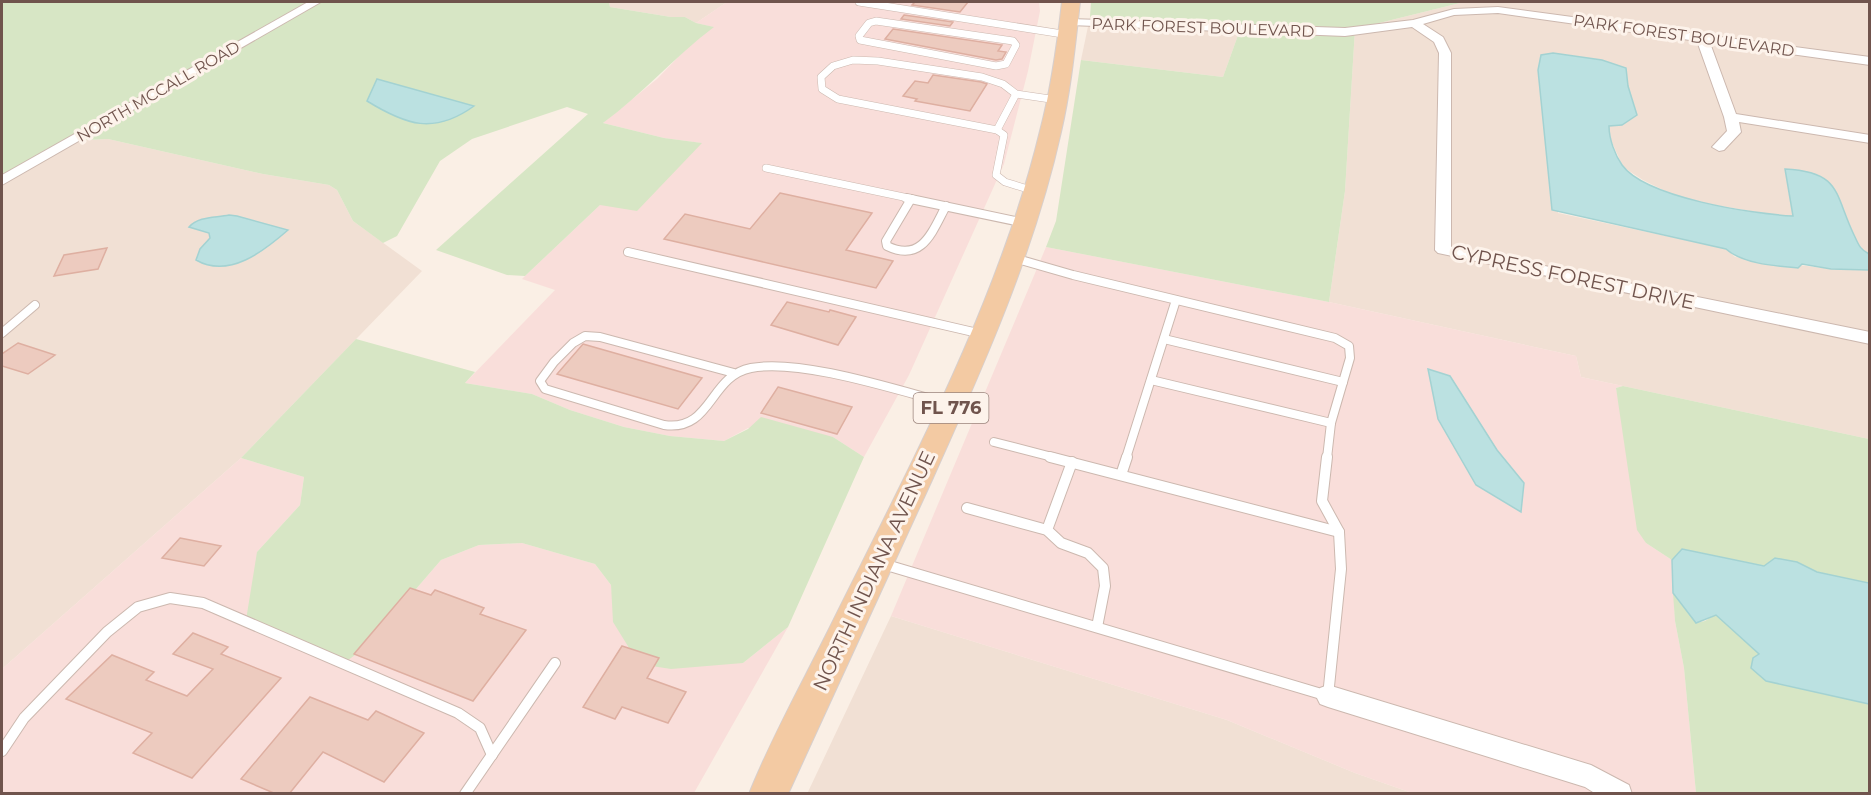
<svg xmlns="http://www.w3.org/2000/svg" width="1871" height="795" viewBox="0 0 1871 795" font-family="Montserrat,sans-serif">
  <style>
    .residential { fill: #f1e0d4; fill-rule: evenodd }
    .commercial { fill: #f9deda; fill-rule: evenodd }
    .green { fill: #d7e6c5 }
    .water { fill: #bbe1e1; stroke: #a3d2d2; stroke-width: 1.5 }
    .building { fill: #edcbbf; stroke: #deafa1; stroke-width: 1.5 }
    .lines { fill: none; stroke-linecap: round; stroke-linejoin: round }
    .lane-far2-casing { stroke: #ccb8af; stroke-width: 8 }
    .lane-far1-casing { stroke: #ccb8af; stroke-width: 10 }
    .lane-casing { stroke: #ccb8af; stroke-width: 12 }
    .street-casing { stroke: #ccb8af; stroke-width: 2 }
    .primary-casing { stroke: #d7cfcd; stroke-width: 2 }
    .lane-far2 { stroke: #fff; stroke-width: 7 }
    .lane-far1 { stroke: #fff; stroke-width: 8 }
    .lane { stroke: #fff; stroke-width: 10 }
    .street { fill: #fff; fill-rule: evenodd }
    .primary { fill: #f3caa3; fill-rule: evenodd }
    .labels { text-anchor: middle; stroke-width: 6; stroke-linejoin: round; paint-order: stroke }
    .far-street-label { font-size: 16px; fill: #70544d; stroke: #fdf3eb }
    .shield { fill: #fdf3eb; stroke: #9a847c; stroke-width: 1.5 }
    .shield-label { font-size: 18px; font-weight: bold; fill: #70544d }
    .street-label { font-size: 20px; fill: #70544d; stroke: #fdf3eb }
  </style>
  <rect width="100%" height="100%" fill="#faefe5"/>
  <g class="residential">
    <polygon points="603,2 727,2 696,23 685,17 671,17 610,7 609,3"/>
    <polygon points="1464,2 1869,2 1869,254 1862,251 1828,181 1807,172 1785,170 1793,216 1773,215 1681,199 1643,180 1623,167 1610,138 1608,126 1637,115 1628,86 1626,68 1602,60 1562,54 1558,213 1727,249 1735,257 1831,269 1869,270 1869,439 1581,377 1576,356 1329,302 1345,191 1355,29"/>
    <polygon points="1090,17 1242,24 1223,77 1081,60"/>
    <path d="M108,139l155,35 66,11 8,5 16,31 69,50 -181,187 -239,211v-491l62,-37zM229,215l8,1 50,14 -87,19 10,-11 -1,-5 -19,-6 17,-9z"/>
    <polygon points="891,616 1227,720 1355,773 1412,793 807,794"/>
  </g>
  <g class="commercial">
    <polygon points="727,2 1039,2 1040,11 1028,71 1004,164 909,375 864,457 833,437 748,428 724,441 670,436 624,427 570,410 532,394 465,383 555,290 522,279 525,276 600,205 701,143 664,138 603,123 657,79 688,47 713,27 696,23"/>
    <path d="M1046,247l283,55 247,54 5,21 42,9 -7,2 30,155 26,17 3,61 9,47 12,125h-284l-57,-20 -128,-53 -336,-104zM1429,369l21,7 47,74 27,33z"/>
    <polygon points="241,458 304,477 300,505 257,552 366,647 441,560 479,545 522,543 595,564 611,585 613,602 743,663 788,627 694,793 2,793 2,669"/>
  </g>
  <g class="green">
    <path d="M2,2h601l6,1 1,4 61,10h14l11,6 18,4c-39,29 -71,67 -111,96l61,15 38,5 -65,68 -37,-6 -75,71 -18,-1 -71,-25 152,-136 -21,-7 -95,32 -32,22 -43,75 -14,7 -30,-22 -16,-31 -8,-5 -66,-11 -155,-35 -44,2 -62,37z"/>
    <polygon points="1091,2 1464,2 1355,29 1345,191 1329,302 1046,247 1056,221 1081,60 1223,77 1242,24 1090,17"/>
    <polygon points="356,339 475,372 465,383 532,394 570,410 624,427 670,436 724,441 748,429 761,417 833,437 864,457 788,627 743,663 671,669 639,664 613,622 611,585 595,564 522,543 479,545 441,560 366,647 344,663 246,620 257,552 300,505 304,477 241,458"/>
    <polygon points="1623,386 1869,439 1869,583 1817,572 1797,562 1765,566 1682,549 1672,560 1646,543 1637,530 1616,388"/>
    <polygon points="1673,593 1696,623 1705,621 1716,614 1759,654 1753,658 1766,681 1869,704 1869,793 1696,793 1684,668 1675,621"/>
  </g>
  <g class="water">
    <path d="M1553,53l49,7 24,8 2,18 9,29 -15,10 -13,1c0,13 6,29 13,39 24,33 131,49 171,51l-8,-47c58,3 49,26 70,68 4,9 6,13 14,17v16l-38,-1 -29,-5 -4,4c-22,-2 -55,-4 -72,-19l-174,-39 -14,-140 3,-15z"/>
    <path d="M377,79l97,27c-40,29 -68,19 -107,-5z"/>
    <path d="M229,215l8,1 51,14c-24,21 -59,49 -92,30l4,-11 10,-11 -1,-5 -20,-6c10,-11 26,-9 40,-12z"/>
    <polygon points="1428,369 1450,376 1497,450 1524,483 1521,512 1476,485 1438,419"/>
    <polygon points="1682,549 1764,566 1775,558 1797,562 1817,572 1869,583 1869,704 1766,681 1751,668 1753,658 1759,654 1716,615 1696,623 1673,593 1672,560"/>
  </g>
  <g class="building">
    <polygon points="915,2 968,2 960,12 912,5"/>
    <polygon points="904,15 953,22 950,26 901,19"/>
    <polygon points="893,29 1002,45 998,51 1006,52 1002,59 996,60 885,39"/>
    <polygon points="933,75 981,82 987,84 970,111 915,101 917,99 903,96 915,81 928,83"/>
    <polygon points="780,193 872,213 846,250 893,261 876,288 664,239 685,214 750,229"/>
    <polygon points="107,248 98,269 54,276 64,255"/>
    <polygon points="787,302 829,312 830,310 856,317 838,345 771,325"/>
    <polygon points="18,343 55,355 28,374 2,366 2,354"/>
    <polygon points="583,344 702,378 678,409 557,374"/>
    <polygon points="778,387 852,407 837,434 761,413"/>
    <polygon points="180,538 221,546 204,566 162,558"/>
    <polygon points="410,588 431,595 435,590 484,608 480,614 526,630 473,701 354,654"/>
    <polygon points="193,633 228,647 221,654 281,678 192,778 133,753 152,733 66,699 112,655 154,672 146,680 187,696 213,669 173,654"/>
    <polygon points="622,646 659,658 647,678 686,692 668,723 622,707 615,719 583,707"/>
    <polygon points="310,697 368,720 376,711 424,733 384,782 323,752 289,794 276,794 241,779"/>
  </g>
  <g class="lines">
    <g class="lane-far2-casing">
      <g id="lane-far2">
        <polyline points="859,2 1069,35"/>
        <polygon points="876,21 1013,41 1016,45 1006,64 996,66 860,40 859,36 869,23"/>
        <polyline points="997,130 1016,94"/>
        <polyline points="766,168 913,199"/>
        <polyline points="1034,191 1005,182 996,175 1004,135 997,130 838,99 822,89 821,77 833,66 853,60 878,61 982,77 1003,84 1016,94 1057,100"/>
      </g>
    </g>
    <g class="lane-far1-casing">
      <g id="lane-far1">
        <polyline points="906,198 1025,223"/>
        <path d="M911,199l-25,42 1,5c35,17 45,-14 59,-40"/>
        <polyline points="628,252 982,334"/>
        <polyline points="1014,258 1073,275 1335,338 1349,346 1350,358 1331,423 1327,458"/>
        <polyline points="2,333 35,305"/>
        <polyline points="1164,339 1343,382"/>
        <path d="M734,373l-134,-36 -15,-1 -12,7 -19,19 -14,19 5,8 119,36c48,7 45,-49 87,-57 49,-10 149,23 199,36"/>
        <polyline points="1151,380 1331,423"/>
        <polyline points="994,442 1056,458"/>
        <polyline points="1126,458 1176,300"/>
      </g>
    </g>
    <g class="lane-casing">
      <g id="lane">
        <polyline points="1050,457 1339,532"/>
        <polyline points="1121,475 1127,457"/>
        <polyline points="967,508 1047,530 1061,543 1088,553 1103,568 1105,586 1097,627"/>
        <polyline points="1047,530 1072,462"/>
        <polyline points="883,564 1328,696 1341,569 1339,532 1322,501 1327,457"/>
        <polyline points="2,751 24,718 107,632 138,607 170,598 203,603 458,713 480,728 492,755"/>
        <polyline points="465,794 555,663"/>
      </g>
    </g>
    <g class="street-casing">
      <g id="street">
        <polygon points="308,2 321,2 2,185 2,175"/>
        <polygon points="1498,7 1870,57 1870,65 1710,43 1736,114 1870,135 1870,143 1739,122 1741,132 1724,150 1719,151 1712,147 1727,131 1724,117 1697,41 1498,13 1454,15 1423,24 1443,37 1451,53 1451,247 1870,332 1870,344 1438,253 1435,250 1439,53 1434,42 1412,27 1345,36 1070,25 1064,22 1070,19 1345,28 1413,20 1454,9"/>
        <polygon points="1328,685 1591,765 1629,785 1632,794 1596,794 1585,787 1328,707 1320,704 1316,696 1320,688"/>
      </g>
    </g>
    <g class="primary-casing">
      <path id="primary" d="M1062,2h18c-5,44 -9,87 -19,130 -27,121 -78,235 -129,348 -48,105 -96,209 -144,314h-39c22,-55 51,-107 77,-159 79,-160 172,-330 214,-504 11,-42 17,-85 22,-129z"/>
    </g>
    <use href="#lane-far2" class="lane-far2"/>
    <use href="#lane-far1" class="lane-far1"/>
    <use href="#lane" class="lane"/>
    <use href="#street" class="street"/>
    <use href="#primary" class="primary"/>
  </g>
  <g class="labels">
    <g class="far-street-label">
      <text transform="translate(1203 27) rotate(2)" y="6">PARK FOREST BOULEVARD</text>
      <text transform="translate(1684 35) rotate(8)" y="6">PARK FOREST BOULEVARD</text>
      <text transform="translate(158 91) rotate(-30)" y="6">NORTH MCCALL ROAD</text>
    </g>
    <rect class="shield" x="913.5" y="393" width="75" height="30" rx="4.5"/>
    <g class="shield-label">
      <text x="951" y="414">FL 776</text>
    </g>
    <g class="street-label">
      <text transform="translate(1573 277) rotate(12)" y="7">CYPRESS FOREST DRIVE</text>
      <text transform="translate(874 571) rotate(-65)" y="7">NORTH INDIANA AVENUE</text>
    </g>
  </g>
  <rect width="1871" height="795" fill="none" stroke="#70544d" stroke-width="6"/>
</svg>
